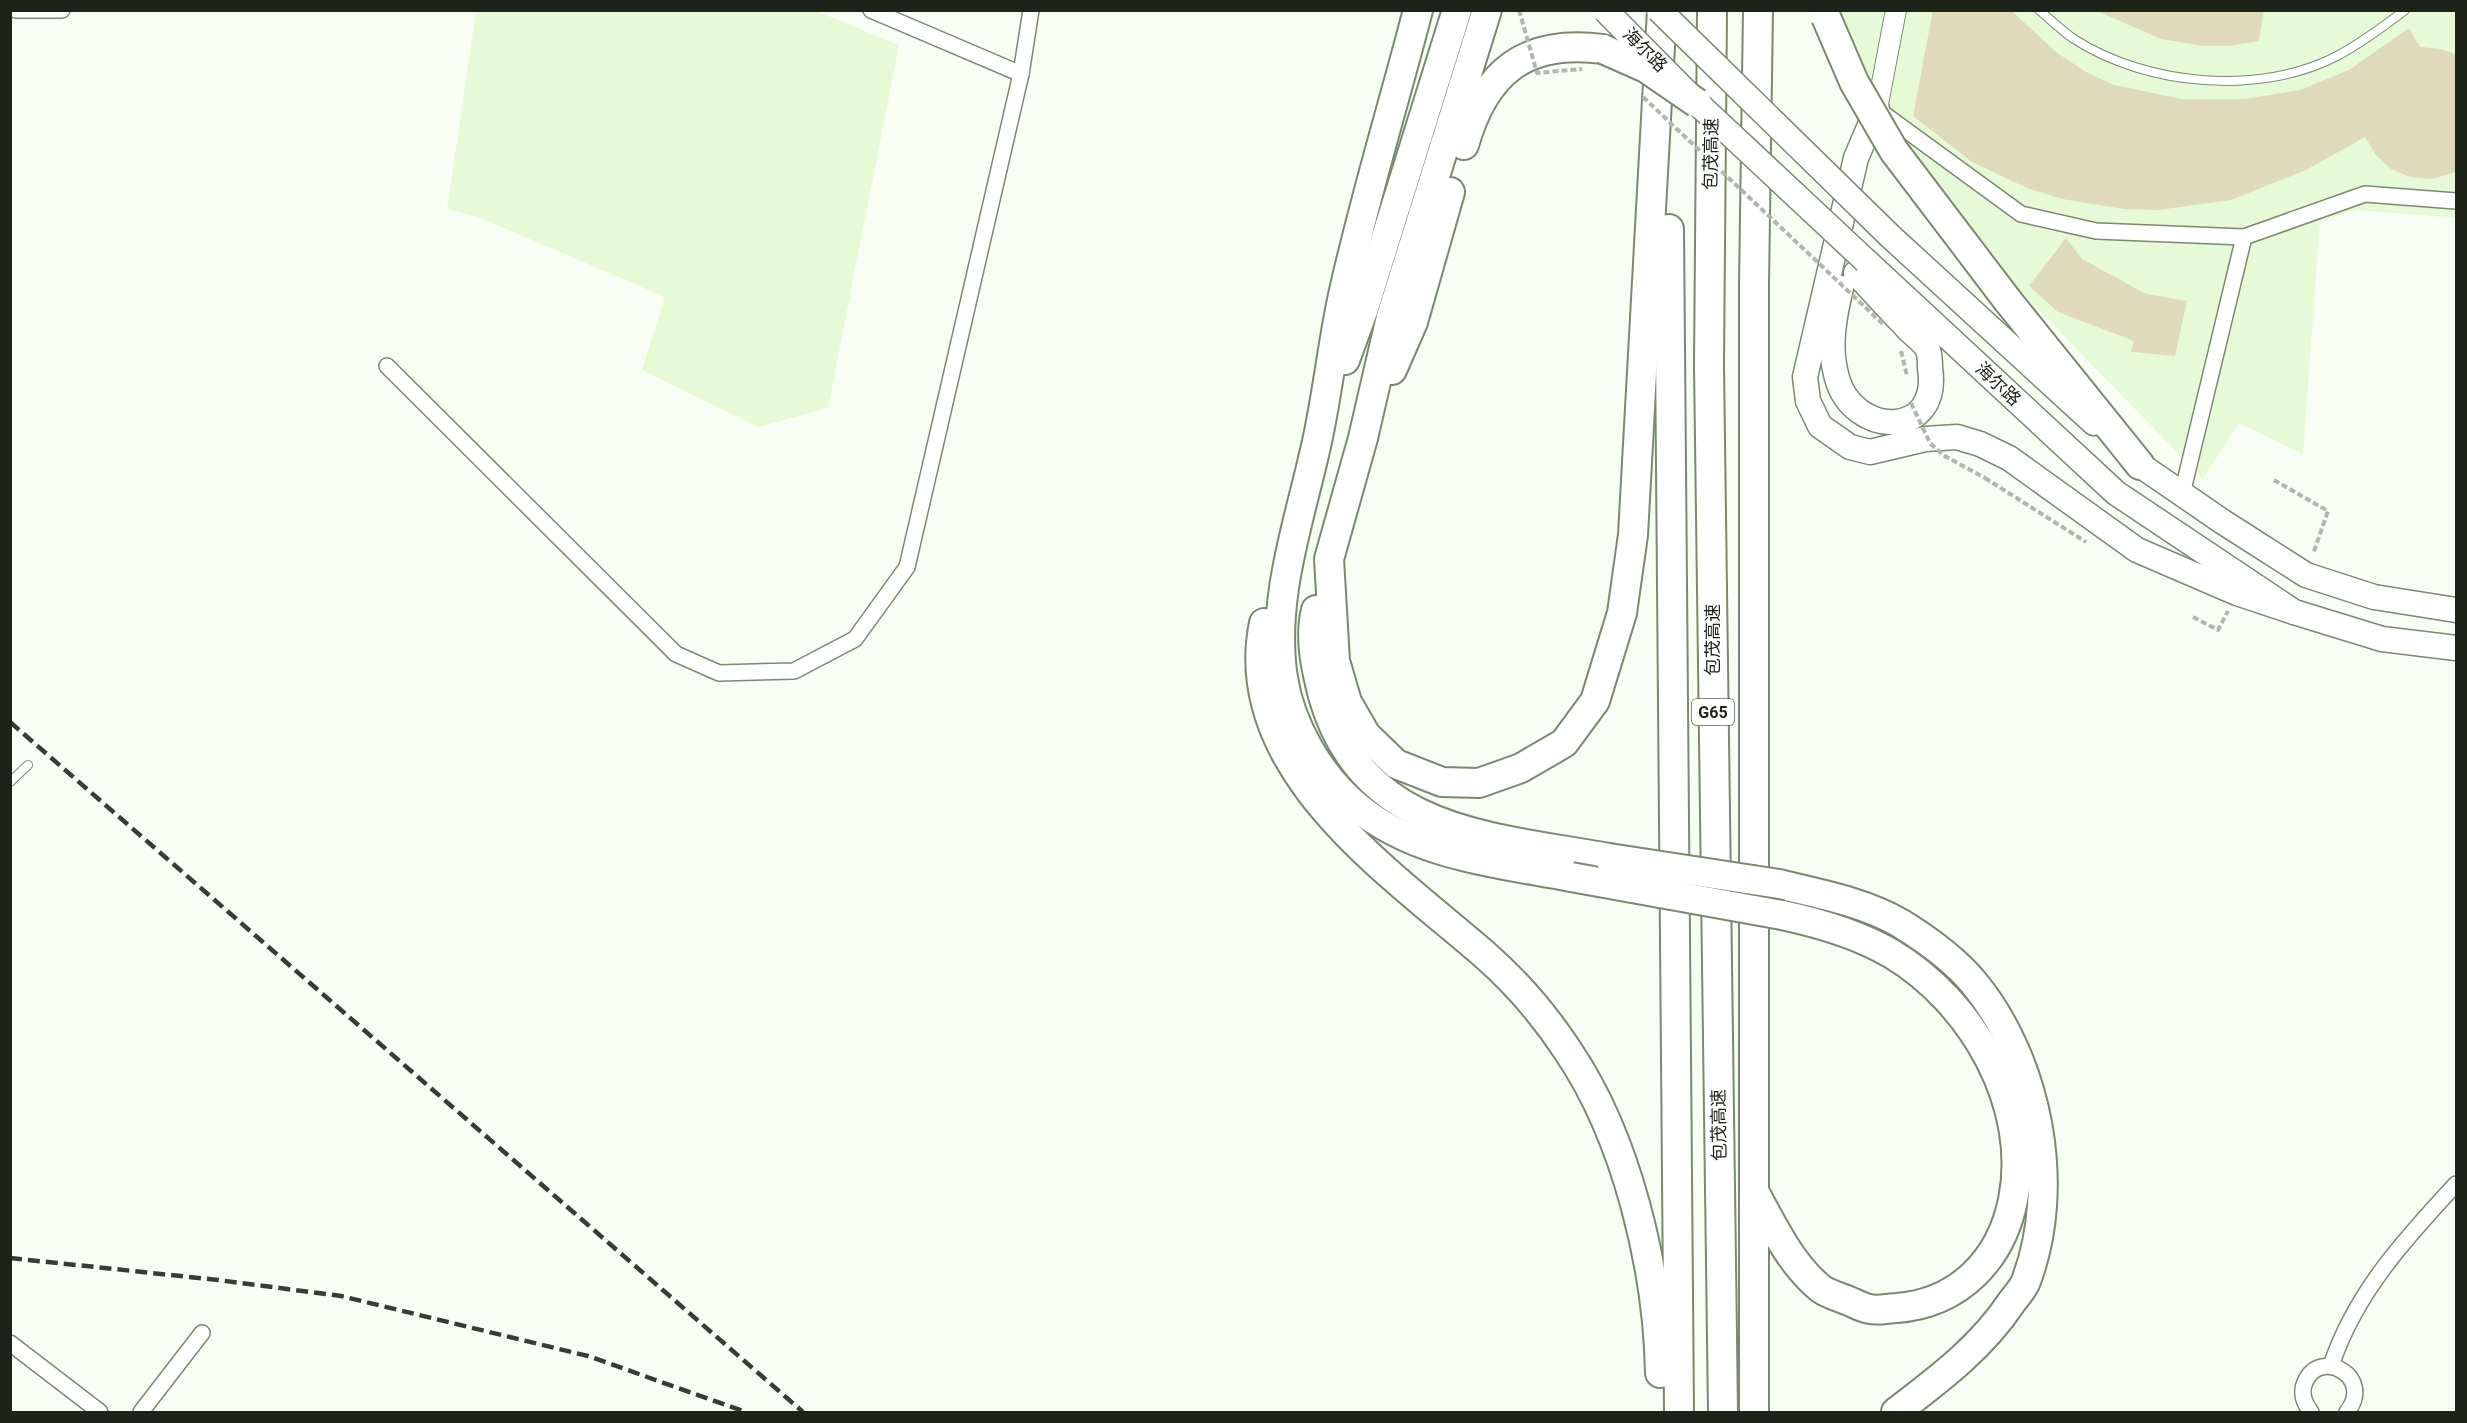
<svg xmlns="http://www.w3.org/2000/svg" width="2467" height="1423" viewBox="0 0 2467 1423" font-family="Roboto,'Noto Sans SC',sans-serif">
  <style>
    .built { fill: #e6fad7 }
    .building { fill: #dfdabc }
    .lines { fill: none; stroke-linecap: round; stroke-linejoin: round }
    .service-casing { stroke: #7b8970; stroke-width: 10 }
    .minor-casing { stroke: #7b8970; stroke-width: 18 }
    .tertiary-casing { stroke: #7b8970; stroke-width: 22 }
    .primary-casing { stroke: #7b8970; stroke-width: 27 }
    .motorway-casing { stroke: #7b8970; stroke-width: 32 }
    .path { stroke: #b1b7ac; stroke-width: 4; stroke-dasharray: 6 3; stroke-linecap: butt }
    .service { stroke: #fff; stroke-width: 8 }
    .minor { stroke: #fff; stroke-width: 15 }
    .tertiary { stroke: #fff; stroke-width: 20 }
    .primary { stroke: #fff; stroke-width: 24 }
    .motorway { stroke: #fff; stroke-width: 28 }
    .rail { stroke: #373d33; stroke-width: 4.5; stroke-dasharray: 12 6; stroke-linecap: butt }
    .primary-bridge-casing { stroke: #7b8970; stroke-width: 27; stroke-linecap: butt }
    .motorway-bridge-casing { stroke: #7b8970; stroke-width: 32; stroke-linecap: butt }
    .path-bridge { stroke: #b1b7ac; stroke-width: 4; stroke-dasharray: 6 3; stroke-linecap: butt }
    .primary-bridge { stroke: #fff; stroke-width: 24 }
    .motorway-bridge { stroke: #fff; stroke-width: 28 }
    .labels { text-anchor: middle; stroke-width: 4.5; stroke-linejoin: round; paint-order: stroke }
    .shield { fill: #fff; stroke: #61655e; stroke-width: 1.5 }
    .shield-label { font-size: 16px; font-weight: bold; fill: #1d2319 }
    .street-label { font-size: 18px; fill: #1d2319; stroke: #fff }
  </style>
  <rect width="100%" height="100%" fill="#f8fef3"/>
  <g class="built">
    <polygon points="476,11 816,11 899,45 828,408 758,427 642,370 665,297 478,217 447,209"/>
    <polygon points="1841,11 2456,11 2456,218 2357,210 2320,222 2303,454 2239,423 2203,479 2019,290 1950,208 1897,129 1851,42"/>
  </g>
  <g class="building">
    <polygon points="1933,10 2011,10 2056,52 2086,72 2114,85 2182,99 2244,99 2300,90 2349,70 2409,28 2420,47 2441,49 2457,55 2457,172 2431,179 2410,177 2391,169 2376,155 2365,137 2306,170 2231,200 2158,210 2124,209 2062,199 2027,188 1972,162 1913,116"/>
    <polygon points="2095,10 2264,10 2259,41 2230,46 2204,46 2161,39"/>
    <polygon points="2066,238 2082,259 2146,294 2187,301 2175,356 2131,352 2134,341 2058,312 2029,286"/>
  </g>
  <g class="lines">
    <g class="service-casing">
      <g id="service">
        <path d="M2039,10c12,10 23,21 35,29 73,47 186,57 263,17 24,-13 46,-29 68,-46"/>
        <polyline points="10,782 28,765"/>
      </g>
    </g>
    <g class="minor-casing">
      <g id="minor">
        <polyline points="16,10 62,10"/>
        <polyline points="871,10 1021,74"/>
        <polyline points="1877,109 2021,214 2096,231 2244,237"/>
        <polyline points="387,366 676,654 719,673 794,671 855,639 907,567 1021,74 1031,10"/>
        <polyline points="2182,494 2244,237 2365,194 2456,201"/>
        <polyline points="10,1343 100,1412"/>
        <path d="M2331,1366c24,-73 74,-127 125,-182"/>
        <polyline points="141,1412 202,1333"/>
        <path d="M2311,1412c-7,-9 -11,-19 -6,-30 15,-35 70,-5 42,30"/>
      </g>
    </g>
    <g class="tertiary-casing">
      <polyline id="tertiary" points="1877,109 1896,10"/>
    </g>
    <g class="primary-casing">
      <g id="primary">
        <polyline points="1877,109 1856,158 1805,377 1808,401 1820,426 1850,447 1870,452 1925,439 1957,437 1980,444 2009,458 2137,550 2237,593 2294,612"/>
        <polyline points="1890,236 2094,423"/>
        <polyline points="1866,261 2116,493 2294,612 2382,639 2456,648"/>
        <path d="M1841,288c-7,29 -13,60 -4,90 16,59 104,62 93,-10 0,-5 0,-13 -2,-18 -3,-7 -14,-15 -19,-20 -18,-19 -36,-38 -53,-57"/>
        <polyline points="2127,452 2140,465 2223,522 2306,575 2374,597 2456,610"/>
      </g>
    </g>
    <g class="motorway-casing">
      <g id="motorway">
        <path d="M1418,10c-25,97 -55,193 -76,290 -9,43 -14,88 -23,132 -16,80 -49,163 -36,246 7,47 37,98 73,128 59,50 142,57 215,71"/>
        <polyline points="1487,10 1391,317 1363,438 1329,559 1335,661 1347,702 1366,735 1396,764 1442,782 1479,783 1521,768 1564,743 1595,701 1622,613 1633,535 1662,10"/>
        <polyline points="1712,10 1709,365 1723,1412"/>
        <path d="M1464,145c21,-74 62,-106 139,-96"/>
        <polyline points="1669,229 1679,1412"/>
        <polyline points="2008,301 2140,465"/>
        <polyline points="1345,360 1363,311 1457,10"/>
        <polyline points="1392,370 1413,322 1450,192"/>
        <path d="M1316,610c-7,28 0,59 7,86 38,137 169,141 286,162"/>
        <path d="M1264,623c-30,146 127,250 221,332 32,28 60,61 83,96 59,87 90,217 92,322"/>
        <path d="M1779,884c40,10 85,18 121,39 26,16 55,37 74,60 64,78 88,203 52,298 -3,8 -10,15 -15,22 -30,45 -72,76 -115,109"/>
        <path d="M1756,1195c18,33 35,69 64,93 7,6 20,9 29,13 7,3 14,7 21,8 8,2 19,-1 27,-1 62,-5 104,-48 116,-108 19,-95 -41,-198 -121,-246 -34,-20 -72,-31 -110,-39"/>
        <polyline points="1754,1412 1754,284 1758,10"/>
      </g>
    </g>
    <g class="path">
      <polyline points="1901,351 1907,376"/>
      <polyline points="1985,478 2086,542"/>
      <polyline points="2274,480 2328,511 2313,554"/>
      <polyline points="2193,617 2218,630 2228,611"/>
    </g>
    <use href="#service" class="service"/>
    <use href="#minor" class="minor"/>
    <use href="#tertiary" class="tertiary"/>
    <use href="#primary" class="primary"/>
    <use href="#motorway" class="motorway"/>
    <g class="rail">
      <polyline points="10,722 803,1412"/>
      <polyline points="10,1258 218,1280 341,1296 588,1356 746,1412"/>
    </g>
    <g class="primary-bridge-casing">
      <g id="primary-bridge">
        <polyline points="1605,10 1697,103 1866,261"/>
        <polyline points="1659,10 1890,236"/>
      </g>
    </g>
    <g class="motorway-bridge-casing">
      <g id="motorway-bridge">
        <polyline points="1826,17 1854,82 1894,151 2008,301"/>
        <polyline points="1603,49 1646,68 1697,103"/>
        <polyline points="1609,858 1779,884"/>
        <polyline points="1571,877 1782,915"/>
      </g>
    </g>
    <g class="path-bridge">
      <polyline points="1519,10 1537,73 1582,69"/>
      <polyline points="1643,97 1884,325"/>
      <polyline points="1911,403 1930,443 1943,455 1985,478"/>
    </g>
    <use href="#primary-bridge" class="primary-bridge"/>
    <use href="#motorway-bridge" class="motorway-bridge"/>
  </g>
  <g class="labels">
    <rect class="shield" x="1692" y="699" width="42" height="26" rx="4.5"/>
    <g class="shield-label">
      <text x="1713" y="718">G65</text>
    </g>
    <g class="street-label">
      <text transform="translate(1645 50) rotate(45)" y="6">海尔路</text>
      <text transform="translate(1711 154) rotate(-89)" y="6">包茂高速</text>
      <text transform="translate(1998 384) rotate(43)" y="6">海尔路</text>
      <text transform="translate(1713 640) rotate(-90)" y="6">包茂高速</text>
      <text transform="translate(1719 1125) rotate(-91)" y="6">包茂高速</text>
    </g>
  </g>
  <rect width="2467" height="1423" fill="none" stroke="#1d2319" stroke-width="24"/>
</svg>
